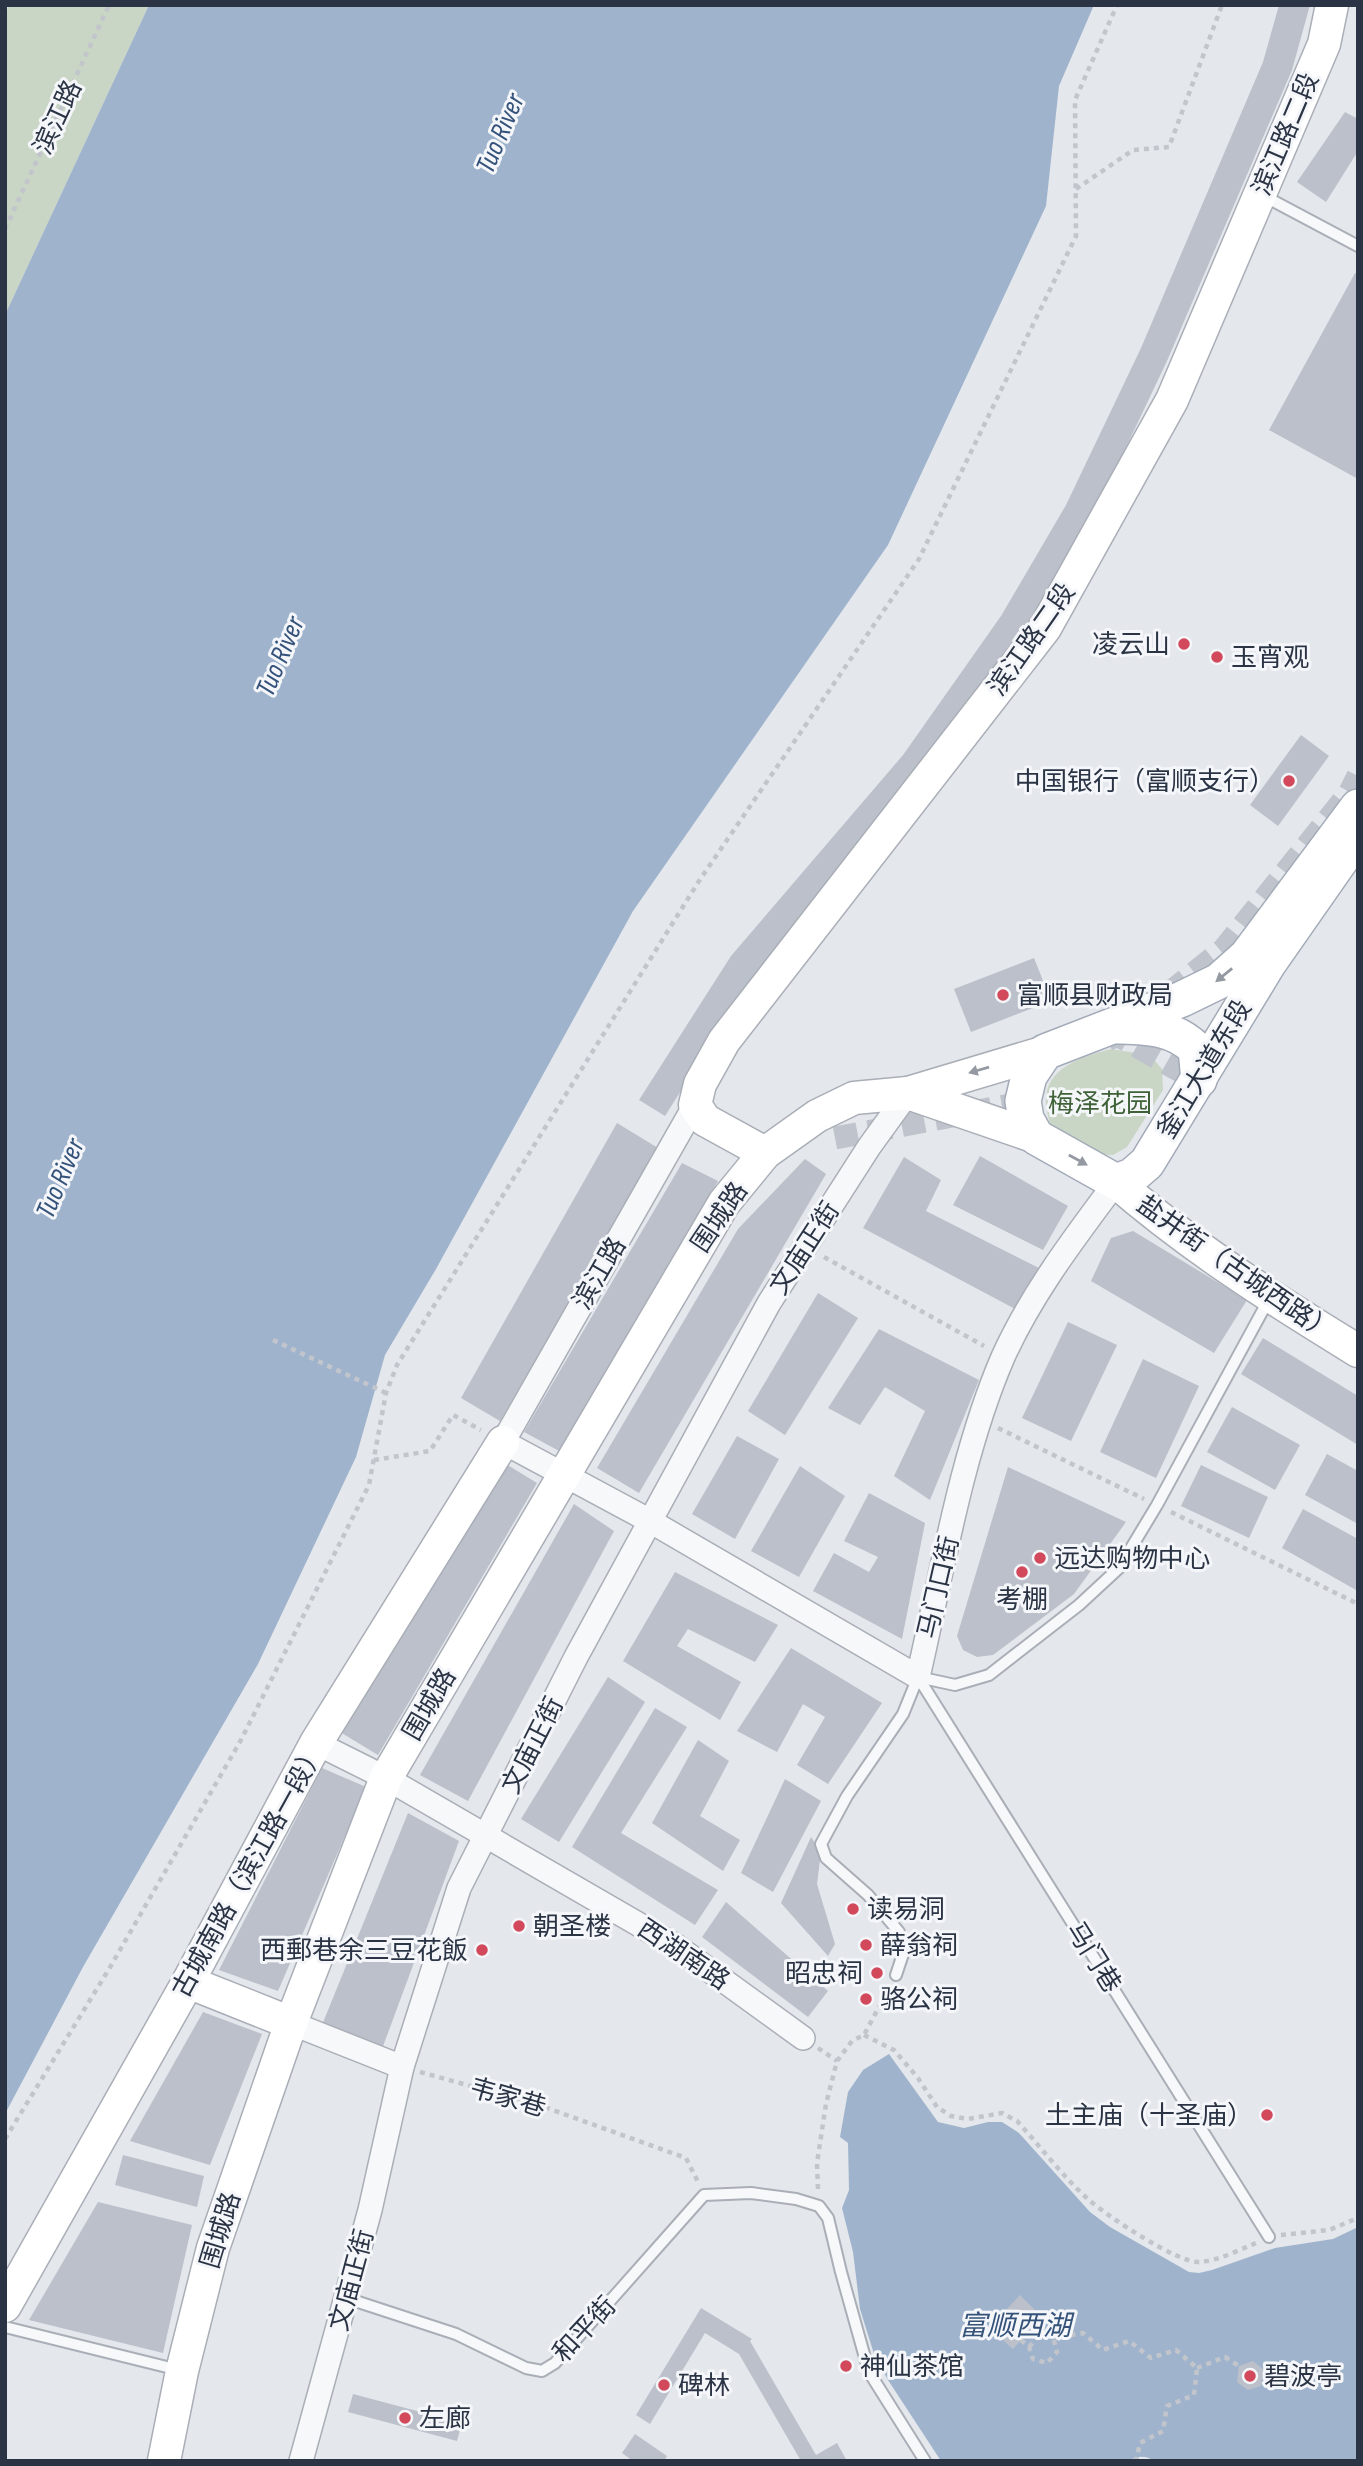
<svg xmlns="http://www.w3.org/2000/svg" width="1363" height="2466" viewBox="0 0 1363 2466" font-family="'Sofia Sans Condensed','Noto Sans SC',sans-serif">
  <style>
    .green { fill: #c9d6c5 }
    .water { fill: #9fb4cc }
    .building { fill: #bbc0ca }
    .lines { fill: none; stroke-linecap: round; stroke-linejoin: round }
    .street-tunnel { stroke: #bfc3cb; stroke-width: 23; stroke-dasharray: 23 11; stroke-linecap: butt }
    .lane-casing { stroke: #a9aeb7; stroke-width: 14 }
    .street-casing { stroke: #a9aeb7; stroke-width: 26 }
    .secondary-casing { stroke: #a9aeb7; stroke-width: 35 }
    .primary-casing { stroke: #a3abb8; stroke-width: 38 }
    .path { stroke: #c2c5cb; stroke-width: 4.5; stroke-dasharray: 5 5; stroke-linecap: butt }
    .lane { stroke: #f7f8fa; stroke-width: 10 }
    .street { stroke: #f7f8fa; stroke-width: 23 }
    .secondary { stroke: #fff; stroke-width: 32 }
    .primary { stroke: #fff; stroke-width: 35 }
    .oneway { fill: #959aa2 }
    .poi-dot { fill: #d1495b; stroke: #f4f6f9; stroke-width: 2.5 }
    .labels { text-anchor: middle; stroke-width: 6; stroke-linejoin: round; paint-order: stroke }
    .street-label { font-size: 26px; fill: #2b3445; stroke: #f4f6f9 }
    .poi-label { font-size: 26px; fill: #2b3445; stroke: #f4f6f9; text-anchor: start }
    .park-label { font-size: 26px; fill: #3f6138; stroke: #f4f6f9 }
    .water-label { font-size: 28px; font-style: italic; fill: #34527a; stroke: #f4f6f9 }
  </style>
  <rect width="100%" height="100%" fill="#e4e7ec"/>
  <g class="green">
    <polygon points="9,5 149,5 5,315 5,14"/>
    <path d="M1111,1049l39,6 12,14 1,21 -36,57 -14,8 -23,-1 -40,-30c-2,-8 -5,-19 -4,-28 4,-31 40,-40 65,-47z"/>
  </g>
  <g class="water">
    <polygon points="149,5 1094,5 1059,86 1046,206 888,545 633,911 436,1269 385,1355 356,1457 258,1664 83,1967 5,2114 5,315"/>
    <path d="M889,2054l49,68 26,6 24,-6h14l17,11 71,79 20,15 79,45 10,1 13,-3 63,-22 58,-9 25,-12v234h-203c-9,-5 -17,-6 -26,0h-188l-53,-81 -14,-26 -14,-45 -7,-57 -11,-44 7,-18 -1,-47 -8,-6 8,-45 15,-22z"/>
  </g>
  <g class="building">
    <polygon points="1279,5 1310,5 1292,70 1167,361 1091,521 1026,633 925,777 755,974 665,1116 639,1100 731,956 903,755 1001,616 1066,505 1141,348 1263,62"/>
    <polygon points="1345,112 1358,119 1358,151 1326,202 1297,182"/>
    <polygon points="1355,273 1358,274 1358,479 1269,430"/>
    <polygon points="1301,735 1329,756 1278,826 1250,805"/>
    <polygon points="1034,958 1051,1001 971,1032 954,989"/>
    <polygon points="617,1123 658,1148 500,1421 461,1398"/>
    <polygon points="980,1156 1068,1206 1043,1250 953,1205"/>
    <polygon points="904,1157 941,1180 926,1211 1039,1268 1017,1310 863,1228"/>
    <polygon points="805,1159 826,1174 639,1493 597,1468 738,1229"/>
    <polygon points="682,1163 718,1181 561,1452 524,1432"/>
    <polygon points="1133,1231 1247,1300 1214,1353 1091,1281 1111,1238"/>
    <polygon points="818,1293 858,1318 785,1435 748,1411"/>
    <polygon points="1068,1322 1117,1345 1071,1441 1022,1418"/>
    <polygon points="879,1329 979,1380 930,1500 894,1476 925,1411 885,1387 860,1425 828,1408"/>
    <polygon points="1263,1338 1358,1396 1358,1445 1241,1374"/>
    <polygon points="1143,1359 1199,1386 1156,1478 1100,1452"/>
    <polygon points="1232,1407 1300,1445 1275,1490 1207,1452"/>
    <polygon points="737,1436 779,1459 735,1539 692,1514"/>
    <polygon points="1327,1454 1358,1471 1358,1524 1305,1495"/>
    <polygon points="506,1464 537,1483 378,1755 340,1732"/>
    <polygon points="1201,1465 1268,1497 1249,1538 1181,1506"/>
    <polygon points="800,1466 845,1496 799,1577 751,1551"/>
    <polygon points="1008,1467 1126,1522 1074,1594 993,1655 977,1657 963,1650 957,1636"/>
    <polygon points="869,1493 925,1523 902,1639 813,1591 834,1553 869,1572 878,1557 844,1541"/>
    <polygon points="574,1504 614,1531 468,1801 420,1775"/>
    <polygon points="1303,1509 1358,1539 1356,1590 1282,1548"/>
    <polygon points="675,1572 778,1625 755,1662 688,1629 677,1646 741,1682 720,1720 623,1661"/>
    <polygon points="791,1648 882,1703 828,1784 797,1765 825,1717 803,1704 777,1752 737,1731"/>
    <polygon points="608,1677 645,1702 559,1842 521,1819"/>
    <polygon points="655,1708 687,1727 621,1833 718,1890 695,1925 572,1847"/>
    <polygon points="698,1740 729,1761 700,1816 740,1840 723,1871 652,1823"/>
    <polygon points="322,1768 366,1787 278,1991 219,1970"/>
    <polygon points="785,1779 821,1801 773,1892 741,1873"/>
    <polygon points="408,1813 459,1841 382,2049 322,2025"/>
    <polygon points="811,1837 821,1852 817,1884 835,1944 828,1956 781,1903"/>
    <polygon points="726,1902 828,1991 808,2017 702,1937"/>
    <polygon points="203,2012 262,2034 210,2165 130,2141"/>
    <polygon points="123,2155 204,2176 197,2207 115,2185"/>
    <polygon points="98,2202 192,2225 163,2353 29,2320"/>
    <polygon points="1020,2295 1042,2317 1013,2349 989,2328"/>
    <polygon points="701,2308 752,2339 750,2341 816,2455 837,2443 847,2461 801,2461 739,2354 705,2333 650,2424 636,2415"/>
    <polygon points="1253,2361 1264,2370 1261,2386 1248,2390 1237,2382 1239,2366"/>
    <polygon points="353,2394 462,2423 457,2441 348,2412"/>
    <polygon points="635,2434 667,2456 664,2461 633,2461 622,2453"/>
  </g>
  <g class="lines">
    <g class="street-tunnel">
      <polyline points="1168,994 1224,949 1350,792 1358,776"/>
      <polyline points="1107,1040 1117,1035 1187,1075"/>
      <polyline points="835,1138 1032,1101"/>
    </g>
    <g class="lane-casing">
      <g id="lane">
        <polyline points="1262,195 1358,246"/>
        <polyline points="918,1677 1269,2237"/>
        <polyline points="918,1677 955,1685 989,1675 1079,1605 1119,1568 1157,1505 1269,1299"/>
        <polyline points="896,1975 903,1954 899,1932 868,1895 826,1858 821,1844 847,1796 903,1714 918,1677"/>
        <polyline points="346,2298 456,2334 526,2368 542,2371 555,2363 704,2195 751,2193 796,2199 819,2206 828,2218 841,2272 869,2372 925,2461"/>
        <polyline points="5,2327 179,2370"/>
      </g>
    </g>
    <g class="street-casing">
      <g id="street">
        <path d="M695,1105l-192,337 147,79 268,156c24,-104 43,-223 85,-320 29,-64 72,-120 113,-175"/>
        <polyline points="316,1743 386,1778 676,1946 803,2038"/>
        <polyline points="291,2023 402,2067"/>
        <polyline points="301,2461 370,2210 402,2067 459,1888 576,1657 769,1303 869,1147 908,1093"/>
      </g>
    </g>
    <g class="secondary-casing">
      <g id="secondary">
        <polyline points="908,1093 1036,1137"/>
        <polyline points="765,1153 705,1120 695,1105 700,1084 724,1041 1045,628 1172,400 1324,44 1332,5"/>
        <path d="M1116,1182c75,65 157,117 242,169"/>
        <polyline points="188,1982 291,2023"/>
        <polyline points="5,2306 188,1982 316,1743 503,1442"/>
        <polyline points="164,2461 182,2371 213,2248 291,2023 386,1778 724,1203 765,1153 817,1116 854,1098 908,1093 1045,1052"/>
      </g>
    </g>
    <g class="primary-casing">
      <g id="primary">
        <polyline points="1358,807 1247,956 1219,981 1182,999 1045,1052 1029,1076 1023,1101 1026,1119 1036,1137 1116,1182 1132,1176 1147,1163 1268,964 1358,835"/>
        <path d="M1118,1026c30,1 56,1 78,23l3,31"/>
      </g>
    </g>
    <g class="path">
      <polyline points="1076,189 1133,150 1169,147 1222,5"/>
      <polyline points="5,229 109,5"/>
      <polyline points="824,1257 984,1346"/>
      <polyline points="273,1340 386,1393"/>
      <polyline points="998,1428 1144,1499"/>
      <polyline points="374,1460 430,1451 453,1415 481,1430"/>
      <polyline points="1171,1512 1358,1604"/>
      <path d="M864,2035l30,15 24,28 19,29 14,9 17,3 34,-6 15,8c23,25 47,57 72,79 18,16 90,64 111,62 20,-2 39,-12 56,-19"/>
      <polyline points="818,2048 837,2061"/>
      <polyline points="420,2072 536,2104 686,2158 698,2182"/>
      <polyline points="5,2139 109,1969 241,1740 369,1485 386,1393 397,1365 699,881 919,559 1076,236 1075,100 1117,5"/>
      <polyline points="818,2189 817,2163 826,2104 837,2061 852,2041 864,2035 889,1988"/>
      <polyline points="1281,2235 1329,2230 1358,2218"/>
      <path d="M1033,2327c16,14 31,9 50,6l20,17 26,-9 22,17 25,-8 21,18 -3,27 -27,11 -4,25 -23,12 -4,18"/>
      <polyline points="1021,2340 1029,2347 1033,2359 1047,2363 1057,2352 1053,2337"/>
      <polyline points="1029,2347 1040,2334"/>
      <polyline points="1197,2368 1225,2357 1239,2366"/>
    </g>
    <use href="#lane" class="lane"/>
    <use href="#street" class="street"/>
    <use href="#secondary" class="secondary"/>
    <use href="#primary" class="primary"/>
  </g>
  <defs><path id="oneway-solid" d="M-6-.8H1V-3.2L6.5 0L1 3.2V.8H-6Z" transform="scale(1.75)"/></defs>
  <g class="oneway">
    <use href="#oneway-solid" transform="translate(1224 975) rotate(141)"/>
    <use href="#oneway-solid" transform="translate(979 1070) rotate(164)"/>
    <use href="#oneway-solid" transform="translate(1078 1160) rotate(29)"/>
  </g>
  <g class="poi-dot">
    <circle cx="1184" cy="644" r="7"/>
    <circle cx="1217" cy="657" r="7"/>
    <circle cx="1289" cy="781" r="7"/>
    <circle cx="1003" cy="995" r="7"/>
    <circle cx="1040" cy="1558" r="7"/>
    <circle cx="1022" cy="1572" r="7"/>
    <circle cx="853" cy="1909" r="7"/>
    <circle cx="519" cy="1926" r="7"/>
    <circle cx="866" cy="1945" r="7"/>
    <circle cx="482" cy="1950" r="7"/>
    <circle cx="877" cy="1973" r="7"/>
    <circle cx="866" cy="1999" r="7"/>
    <circle cx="1267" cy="2115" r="7"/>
    <circle cx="846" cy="2366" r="7"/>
    <circle cx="1250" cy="2376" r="7"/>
    <circle cx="664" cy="2385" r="7"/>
    <circle cx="405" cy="2418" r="7"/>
  </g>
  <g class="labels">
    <g class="street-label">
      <text transform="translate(57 117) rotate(-65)" y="9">滨江路</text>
      <text transform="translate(1285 134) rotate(-67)" y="9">滨江路二段</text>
      <text transform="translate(1031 639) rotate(-55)" y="9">滨江路二段</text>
      <text transform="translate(1204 1069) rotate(-59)" y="9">釜江大道东段</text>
      <text transform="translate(719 1217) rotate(-56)" y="9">围城路</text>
      <text transform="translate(804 1248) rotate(-57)" y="9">文庙正街</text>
      <text transform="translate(1236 1268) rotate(35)" y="9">盐井街（古城西路）</text>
      <text transform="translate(599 1273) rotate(-60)" y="9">滨江路</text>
      <text transform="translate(938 1587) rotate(-77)" y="9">马门口街</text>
      <text transform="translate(429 1704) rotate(-60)" y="9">围城路</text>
      <text transform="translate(532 1745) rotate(-63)" y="9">文庙正街</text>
      <text transform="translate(248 1870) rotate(-61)" y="9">古城南路（滨江路一段）</text>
      <text transform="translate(684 1954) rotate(34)" y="9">西湖南路</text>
      <text transform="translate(1094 1957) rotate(58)" y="9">马门巷</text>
      <text transform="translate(508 2097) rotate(16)" y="9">韦家巷</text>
      <text transform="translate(220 2230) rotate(-73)" y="9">围城路</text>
      <text transform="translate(351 2280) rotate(-75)" y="9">文庙正街</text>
      <text transform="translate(584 2329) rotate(-47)" y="9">和平街</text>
    </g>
    <g class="poi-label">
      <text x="1170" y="653" text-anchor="end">凌云山</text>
      <text x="1231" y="666">玉宵观</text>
      <text x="1275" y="790" text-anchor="end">中国银行（富顺支行）</text>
      <text x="1017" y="1004">富顺县财政局</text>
      <text x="1054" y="1567">远达购物中心</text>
      <text x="1022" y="1608" text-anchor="middle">考棚</text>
      <text x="867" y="1918">读易洞</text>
      <text x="533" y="1935">朝圣楼</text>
      <text x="880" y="1954">薛翁祠</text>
      <text x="468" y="1959" text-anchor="end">西郵巷余三豆花飯</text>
      <text x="863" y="1982" text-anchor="end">昭忠祠</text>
      <text x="880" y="2008">骆公祠</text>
      <text x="1253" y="2124" text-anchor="end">土主庙（十圣庙）</text>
      <text x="860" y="2375">神仙茶馆</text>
      <text x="1264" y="2385">碧波亭</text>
      <text x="678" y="2394">碑林</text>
      <text x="419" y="2427">左廊</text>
    </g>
    <g class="park-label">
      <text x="1100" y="1112">梅泽花园</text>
    </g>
    <g class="water-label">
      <text transform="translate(499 133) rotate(-67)" y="10">Tuo River</text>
      <text transform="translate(279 656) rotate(-67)" y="10">Tuo River</text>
      <text transform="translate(59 1178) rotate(-67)" y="10">Tuo River</text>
      <text x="1015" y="2335">富顺西湖</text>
    </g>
  </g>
  <rect width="1363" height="2466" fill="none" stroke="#2b3445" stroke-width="14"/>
</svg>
